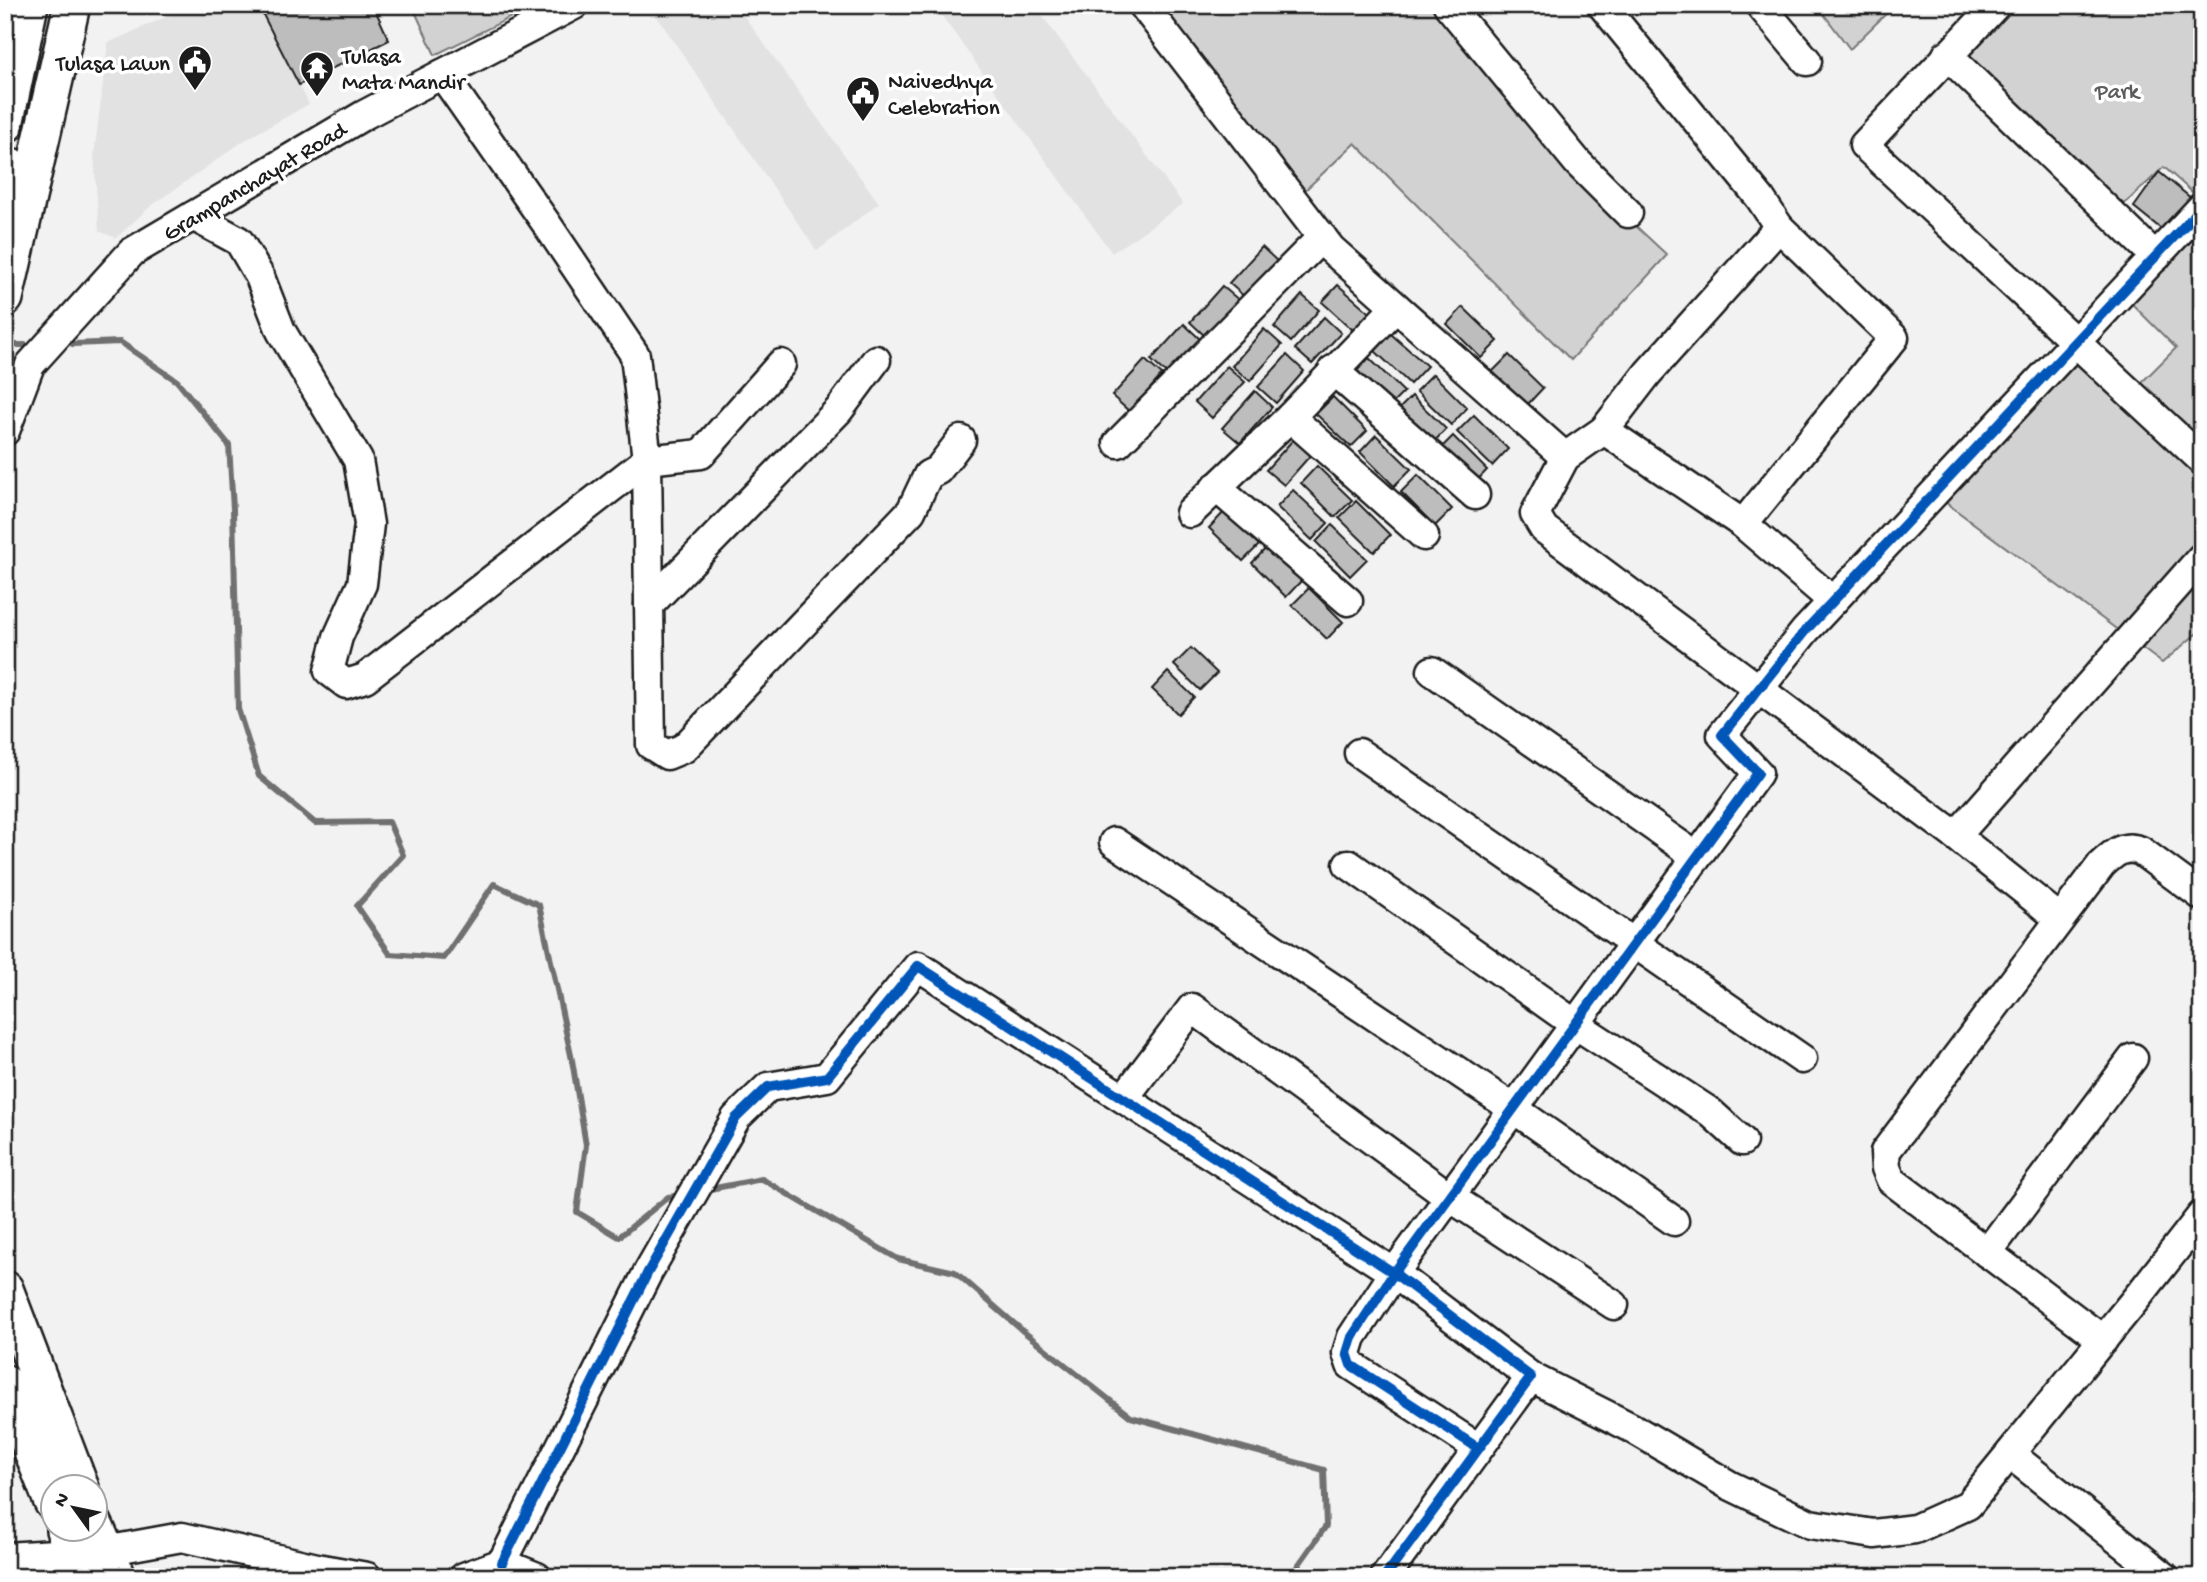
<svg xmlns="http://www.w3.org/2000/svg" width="2207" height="1582" viewBox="0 0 2207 1582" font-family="'Gochi Hand',sans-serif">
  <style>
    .built { fill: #e2e2e2 }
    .green { fill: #d2d2d2; stroke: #777; stroke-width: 2 }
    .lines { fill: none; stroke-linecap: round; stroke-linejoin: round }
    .stream { stroke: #707070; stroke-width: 6 }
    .building { fill: #bdbdbd; stroke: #1c1c1c; stroke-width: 2 }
    .minor-casing { stroke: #1c1c1c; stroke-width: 33 }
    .major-casing { stroke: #1c1c1c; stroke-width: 40 }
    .minor { stroke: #fff; stroke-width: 28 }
    .major { stroke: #fff; stroke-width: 35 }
    .cycleway-casing { stroke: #fff; stroke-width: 15 }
    .cycleway { stroke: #0057b8; stroke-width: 10 }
    .labels { text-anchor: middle; stroke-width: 7; stroke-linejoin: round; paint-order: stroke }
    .poi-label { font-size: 23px; fill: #1c1c1c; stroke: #fff; text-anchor: start }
    .park-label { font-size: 23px; fill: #5c5c5c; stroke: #fff }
    .street-label { font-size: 23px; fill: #1c1c1c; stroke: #fff }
  </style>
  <rect width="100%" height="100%" fill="#f2f2f2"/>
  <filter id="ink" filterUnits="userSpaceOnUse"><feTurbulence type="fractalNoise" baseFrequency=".0143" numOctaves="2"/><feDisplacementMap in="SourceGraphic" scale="14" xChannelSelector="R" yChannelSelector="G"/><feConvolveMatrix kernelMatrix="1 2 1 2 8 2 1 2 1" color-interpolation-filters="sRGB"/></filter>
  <g filter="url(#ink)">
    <g class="built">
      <polygon points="192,5 258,5 309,104 245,140 151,206 116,238 99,231 94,155 108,43"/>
      <polygon points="649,5 736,5 879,203 817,251"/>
      <polygon points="934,5 1034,5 1183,204 1112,253"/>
    </g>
    <g class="green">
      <polygon points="412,5 535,5 435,55"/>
      <polygon points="1149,5 1435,5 1548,144 1667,255 1571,360 1355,143 1301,194"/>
      <polygon points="1817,5 1895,5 1850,49"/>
      <polygon points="2011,5 2202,5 2200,199 2164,167 2119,209 1960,57"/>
      <polygon points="2202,227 2202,629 2162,663 1945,502 2080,354 2127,397 2176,348 2131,303"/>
    </g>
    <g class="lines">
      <g class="stream">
        <polyline points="73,344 120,342 177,381 229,445 233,509 238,709 259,776 315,823 389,822 403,855 357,906 390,954 444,958 494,884 539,905 572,1060 586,1145 577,1212 619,1237 668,1197 681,1195"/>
        <polyline points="13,345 25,345"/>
        <polyline points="705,1190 762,1179 898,1259 955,1272 1024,1332 1131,1417 1324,1470 1326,1526 1290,1577"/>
      </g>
    </g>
    <g class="building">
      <polygon points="258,5 373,5 389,40 299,85"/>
      <polygon points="2159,172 2192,199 2165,232 2134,207"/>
      <polygon points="1262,247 1279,263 1247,299 1229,283"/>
      <polygon points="1338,285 1370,313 1354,331 1322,302"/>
      <polygon points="1222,286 1240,301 1207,338 1190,322"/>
      <polygon points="1302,295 1319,310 1291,342 1274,327"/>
      <polygon points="1463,307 1498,341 1481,358 1447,324"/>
      <polygon points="1324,317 1341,333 1312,364 1295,349"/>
      <polygon points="1184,324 1201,340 1169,376 1151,360"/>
      <polygon points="1264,329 1282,345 1250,381 1232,366"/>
      <polygon points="1391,334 1427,366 1410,384 1375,351"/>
      <polygon points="1287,355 1304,371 1276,403 1258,387"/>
      <polygon points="1509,355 1543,388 1527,405 1492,372"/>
      <polygon points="1369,358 1404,392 1387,409 1353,375"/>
      <polygon points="1145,360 1162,375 1130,412 1112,396"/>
      <polygon points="1227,366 1245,382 1212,418 1195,402"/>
      <polygon points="1433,374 1467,408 1451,425 1416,391"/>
      <polygon points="1255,391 1272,407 1240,443 1222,428"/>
      <polygon points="1412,396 1446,429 1430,446 1395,413"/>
      <polygon points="1333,397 1367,431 1351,447 1316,414"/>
      <polygon points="1474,415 1508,449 1492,466 1457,432"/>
      <polygon points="1299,433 1316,449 1284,485 1266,470"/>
      <polygon points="1376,435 1411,469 1394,486 1360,452"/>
      <polygon points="1453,436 1487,470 1471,487 1436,453"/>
      <polygon points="1317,466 1352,500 1335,517 1301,483"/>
      <polygon points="1418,475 1452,509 1435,526 1401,492"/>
      <polygon points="1293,490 1328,523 1312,540 1277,507"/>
      <polygon points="1356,501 1390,535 1374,552 1339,518"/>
      <polygon points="1225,511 1259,545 1243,561 1209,528"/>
      <polygon points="1332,525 1367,559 1350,576 1316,542"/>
      <polygon points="1268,546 1302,580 1286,597 1252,563"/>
      <polygon points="1309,588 1343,622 1327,639 1292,605"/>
      <polygon points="1191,648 1217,673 1200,690 1174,665"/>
      <polygon points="1168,672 1194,697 1178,714 1152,689"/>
    </g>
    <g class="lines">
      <g class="minor-casing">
        <g id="minor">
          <polyline points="1143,5 1331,249 1565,457"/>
          <polyline points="1448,5 1578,163 1628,213"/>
          <polyline points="1602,5 1760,198 1779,227 1894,338 1743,524"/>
          <polyline points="1760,5 1807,61"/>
          <polyline points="1996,5 1864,145 2202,460"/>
          <polyline points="1947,55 2156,257"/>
          <polyline points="442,74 546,223 635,355 647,460 651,745 667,755 684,748 911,511 928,475 938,470 961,440"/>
          <polyline points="5,160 35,173"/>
          <polyline points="193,216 239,241 260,277 281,331 358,460 369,524 362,584 338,637 329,671 346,684 365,678 647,460 701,454 781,364"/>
          <polyline points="1779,227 1648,373 1604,430 1565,457 1535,514 1544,529 1956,836 2060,919"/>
          <polyline points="1333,370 1475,495"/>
          <polyline points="1290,417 1424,536"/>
          <polyline points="1604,430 1743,524 1833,601"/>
          <polyline points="5,431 30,365 132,252 364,115 574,5"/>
          <polyline points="1118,443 1322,237"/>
          <polyline points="1216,487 1348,601"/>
          <polyline points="1190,513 1290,417 1396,307"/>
          <polyline points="649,605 839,410 876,360"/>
          <polyline points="1432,671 1697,857"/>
          <polyline points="1359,753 1802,1059"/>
          <polyline points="1956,836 2202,557"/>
          <polyline points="1114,842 1514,1109 1674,1221"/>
          <polyline points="1348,864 1575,1024 1710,1112 1742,1141"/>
          <polyline points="1124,1098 1192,1008 1450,1197 1614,1305"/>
          <polyline points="1987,1253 2133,1058"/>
          <path d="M2103,1340l-212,-160 -5,-12 -1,-16 217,-288c12,-11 22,-20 39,-13l61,45"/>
          <polyline points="1531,1377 1632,1428 1729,1485 1810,1524 1874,1534 1915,1529 1968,1505 2144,1289 2202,1215"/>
          <polyline points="1478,1448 1351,1365 1347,1353 1352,1337 1394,1273 1758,773 1722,735 1805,631 2202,207"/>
          <polyline points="2010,1454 2165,1577"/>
          <polyline points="5,1557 105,1551 182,1537 317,1568 367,1577"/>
          <polyline points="502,1563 648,1272 736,1118 768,1087 827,1077 918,966 1394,1273 1531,1377 1385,1577"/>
          <polyline points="464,1577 502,1563 537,1577"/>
        </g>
      </g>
      <g class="major-casing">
        <g id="major">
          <polyline points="5,125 30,5"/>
          <polyline points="5,298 72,5"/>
          <polyline points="5,1289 81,1488"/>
          <polyline points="5,1383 52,1502"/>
          <polyline points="94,1523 118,1577"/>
          <polyline points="64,1530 84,1577"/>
        </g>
      </g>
      <use href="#minor" class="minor"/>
      <use href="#major" class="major"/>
      <g class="cycleway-casing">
        <g id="cycleway">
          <polyline points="1478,1448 1351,1365 1347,1353 1352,1337 1394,1273 1758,773 1722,735 1805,631 2202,207"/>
          <polyline points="502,1563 648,1272 736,1118 768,1087 827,1077 918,966 1394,1273 1531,1377 1385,1577"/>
        </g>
      </g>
      <use href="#cycleway" class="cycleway"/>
    </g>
  </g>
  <defs>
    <g id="civic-pin" transform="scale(1.75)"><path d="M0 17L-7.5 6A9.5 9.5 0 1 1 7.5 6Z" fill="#1c1c1c" stroke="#fff"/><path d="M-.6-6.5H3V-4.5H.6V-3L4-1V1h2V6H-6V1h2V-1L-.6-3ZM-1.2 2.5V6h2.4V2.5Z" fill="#fff"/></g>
    <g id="temple-pin" transform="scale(1.75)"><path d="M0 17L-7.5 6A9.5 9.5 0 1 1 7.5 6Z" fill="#1c1c1c" stroke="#fff"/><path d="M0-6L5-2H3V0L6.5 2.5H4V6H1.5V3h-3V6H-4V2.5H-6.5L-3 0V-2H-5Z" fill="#fff"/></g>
  </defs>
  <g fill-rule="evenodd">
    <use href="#civic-pin" x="195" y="62"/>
    <use href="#temple-pin" x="317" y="68"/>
    <use href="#civic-pin" x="863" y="93"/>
  </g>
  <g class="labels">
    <g class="poi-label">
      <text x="342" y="63">Tulasa<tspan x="342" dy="26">Mata Mandir</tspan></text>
      <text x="170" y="70" text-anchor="end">Tulasa Lawn</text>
      <text x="888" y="88">Naivedhya<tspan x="888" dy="26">Celebration</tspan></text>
    </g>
    <g class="park-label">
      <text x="2117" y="98">Park</text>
    </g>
    <g class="street-label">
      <text transform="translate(254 180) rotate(-31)" y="8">Grampanchayat Road</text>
    </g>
  </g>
  <rect width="2207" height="1582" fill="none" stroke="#fff" stroke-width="28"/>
  <rect x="14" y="14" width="2179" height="1554" fill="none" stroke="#1c1c1c" stroke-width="2.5" filter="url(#ink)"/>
  <g transform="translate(74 1508) rotate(303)"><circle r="33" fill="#ffffff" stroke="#a4a4a4" stroke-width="2"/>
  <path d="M0-5L12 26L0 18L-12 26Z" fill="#1c1c1c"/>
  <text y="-10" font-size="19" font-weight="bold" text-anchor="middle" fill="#1c1c1c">N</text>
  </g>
</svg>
